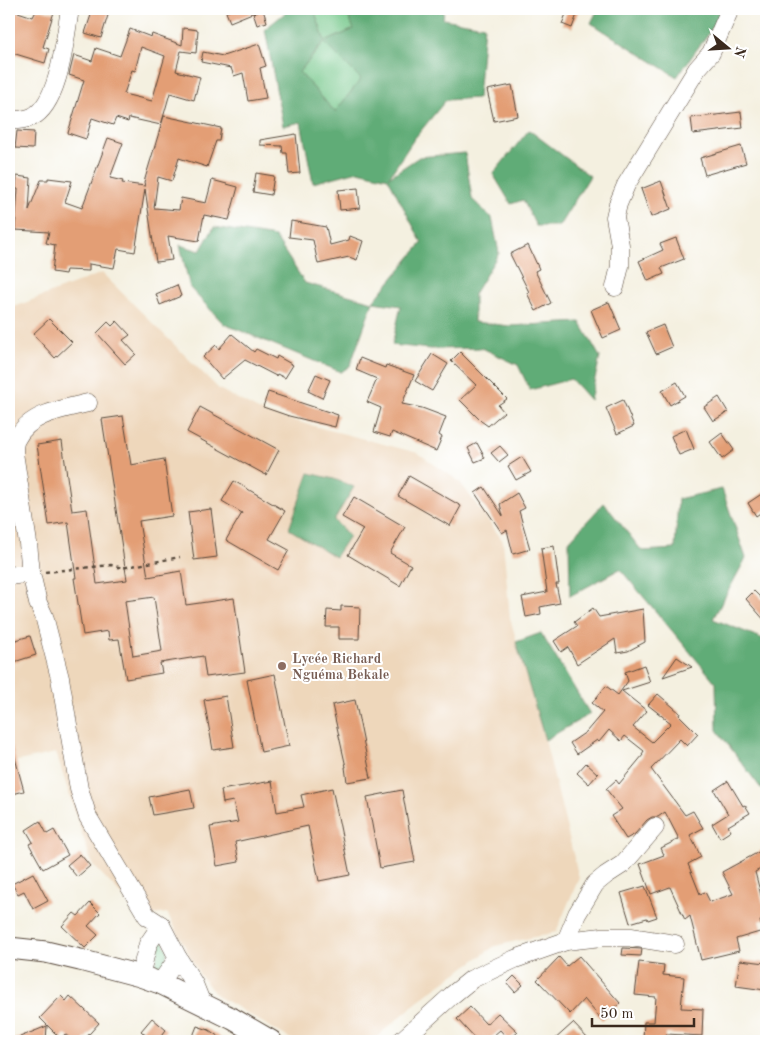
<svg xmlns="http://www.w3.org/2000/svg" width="775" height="1050" viewBox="0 0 775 1050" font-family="'Old Standard TT',serif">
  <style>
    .built { fill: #eed7bb }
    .green { fill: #76c88b; stroke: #587954 }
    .forest { fill: #60ac77; stroke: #4e6b4a; fill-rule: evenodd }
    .building { fill: #e39e74; fill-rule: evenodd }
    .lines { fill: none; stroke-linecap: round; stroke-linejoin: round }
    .minor-casing { stroke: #57483b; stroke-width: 19 }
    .major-casing { stroke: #57483b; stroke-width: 23 }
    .path { stroke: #57483b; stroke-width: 2.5; stroke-dasharray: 4 4; stroke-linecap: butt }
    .minor { stroke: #fff; stroke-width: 18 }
    .major { stroke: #fff; stroke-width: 21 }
    .education-dot { fill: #8d6e63; stroke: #fff; stroke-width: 2 }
    .labels { text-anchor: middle; stroke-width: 4; stroke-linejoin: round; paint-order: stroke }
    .education-label { font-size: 14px; font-weight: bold; fill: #785e54; stroke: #fff; text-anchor: start }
  </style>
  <rect width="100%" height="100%" fill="#fff"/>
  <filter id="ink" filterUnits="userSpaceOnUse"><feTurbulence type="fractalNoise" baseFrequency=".02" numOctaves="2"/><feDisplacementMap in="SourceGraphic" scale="10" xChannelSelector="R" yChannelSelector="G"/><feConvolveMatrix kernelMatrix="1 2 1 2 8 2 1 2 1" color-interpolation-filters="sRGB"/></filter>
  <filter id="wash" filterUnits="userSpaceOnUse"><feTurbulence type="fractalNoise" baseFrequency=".0096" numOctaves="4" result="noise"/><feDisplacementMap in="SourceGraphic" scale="20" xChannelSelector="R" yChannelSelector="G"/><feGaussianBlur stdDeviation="1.12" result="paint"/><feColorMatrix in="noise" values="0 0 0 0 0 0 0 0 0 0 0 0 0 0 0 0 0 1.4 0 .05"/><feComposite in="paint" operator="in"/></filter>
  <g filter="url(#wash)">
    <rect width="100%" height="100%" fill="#f4f0e0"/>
    <polygon class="built" points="102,273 219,389 264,413 418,453 460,482 503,541 510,618 545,740 579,878 556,932 495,946 428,993 372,1041 294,1041 216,995 200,975 167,913 147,916 138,921 131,905 92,864 56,753 9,763 9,309"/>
    <g class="green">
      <polygon points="314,9 345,9 354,29 325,42 361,79 335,112 299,72 325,42"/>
      <polygon points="161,938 168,951 164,965 154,970"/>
    </g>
    <g class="forest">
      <path d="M290,9h24l11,33 29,-13 -9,-20h99l-1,10 41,7 -6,72 -32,2 -32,39 -25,38 30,-20 46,-4 7,46 20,19 7,35 -25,41v28l36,4 70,-4 20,35 -10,43 -19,-21 -41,11 -12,-25 -36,-17 -52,1 -38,-4 9,-39 -28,-4 -23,64 -9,6 -117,-48 -34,-36 -10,-43 20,6 14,-24 61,10 30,46 68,19 49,-59 -34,-65 -30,-7 -45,12 -12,-61 -18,4 -18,-97zM324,42l37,37 -26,33 -36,-40z"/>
      <polygon points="598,9 722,9 716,23 677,77 591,23"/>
      <polygon points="529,130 590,176 559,226 536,226 523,200 511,204 493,174"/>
      <polygon points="309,473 334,479 354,487 334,520 349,536 335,557 289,529"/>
      <polygon points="722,489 746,558 713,619 766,640 766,795 717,730 716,683 620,569 570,596 569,541 604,503 642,551 675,549 678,499"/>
      <polygon points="541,633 590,714 545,740 516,642"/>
    </g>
    <g id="blocks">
      <g class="building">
        <polygon points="37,9 54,12 43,47 49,49 45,63 9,52 9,20 12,10 33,17"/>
        <polygon points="93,9 101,9 109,12 101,38 85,33"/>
        <polygon points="234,9 262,9 230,22 226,12"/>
        <polygon points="568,9 579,9 572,28 562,24"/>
        <polygon points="263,10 267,22 257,25 253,13"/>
        <path d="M183,28l15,2 -2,23 -15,-2 -5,20 24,6 -6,23 -24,-7 -9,32 -32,-7 -1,4 -12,-4 -3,7 -21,-7 -6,21 -18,-6 16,-53 -15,-5 5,-20 18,6 4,-13 24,8 10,-27 21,8 1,-3 30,11zM141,47l24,9 -13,45 -28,-7 8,-24 3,1z"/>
        <polygon points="259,44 266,66 260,68 266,98 248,101 243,73 234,76 231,68 201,62 203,52 223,56"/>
        <polygon points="512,85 518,116 494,121 487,90"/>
        <polygon points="741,112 743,128 693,134 691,118"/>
        <polygon points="164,116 221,128 219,141 216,141 207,167 179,158 172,181 158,177 154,208 179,210 181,198 206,203 212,180 238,187 229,220 204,215 199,241 168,236 172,260 156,262 145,189 135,252 118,249 114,268 89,264 89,271 66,270 65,274 52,272 55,245 46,243 49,232 15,230 18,189 16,189 17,176 31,178 29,210 41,180 48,180 48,178 72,181 65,202 82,208 108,138 123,143 110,178 123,181 122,183 145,186 144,182"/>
        <polygon points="17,131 34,132 33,149 15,148"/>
        <polygon points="296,134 300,173 289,174 287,153 283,153 282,146 260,145 260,140"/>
        <polygon points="741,146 746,163 705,175 700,158"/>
        <polygon points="256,173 274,176 271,195 253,192"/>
        <polygon points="661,181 671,209 651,217 641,189"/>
        <polygon points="358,188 360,208 340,210 338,190"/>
        <polygon points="291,221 326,227 330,245 349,240 350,236 363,241 357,260 349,257 318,264 313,240 289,237"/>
        <polygon points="676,238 684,259 661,268 664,274 648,281 639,261 663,250 660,244"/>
        <polygon points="528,245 539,269 535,271 551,303 536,311 527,293 529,292 510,254"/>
        <polygon points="177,285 181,296 160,305 156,294"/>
        <polygon points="609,302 621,330 603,338 591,310"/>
        <polygon points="49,319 72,342 55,358 33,334"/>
        <polygon points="117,321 130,335 123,340 136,354 125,364 97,333 108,322 112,326"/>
        <polygon points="663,325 672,347 656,354 646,332"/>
        <polygon points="232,334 254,352 256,349 276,359 277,356 293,365 285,378 277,374 276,376 245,360 222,379 203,357 216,345 219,349"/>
        <polygon points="460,352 507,399 498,405 504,412 488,426 481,421 460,400 476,385 451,361"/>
        <polygon points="432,354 448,364 432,391 415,381"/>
        <polygon points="360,358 385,368 386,365 414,375 402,404 422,408 446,417 439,435 442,437 436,451 392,432 390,437 374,432 381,408 367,402 377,379 356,370"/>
        <polygon points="316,374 330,380 322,398 308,391"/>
        <polygon points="677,382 685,396 670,405 662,391"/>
        <polygon points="268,392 338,415 335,427 289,416 263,407"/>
        <polygon points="719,397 728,412 713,421 704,407"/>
        <polygon points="623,400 634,426 617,434 606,408"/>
        <polygon points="200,407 279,450 266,475 187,432"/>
        <path d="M123,416l8,49 33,-6 8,57 -33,5 9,56 33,-6 5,34 48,-7 11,74 -39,5 -3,-21 -43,7 2,10 -36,6 -7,-40 -10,1 -1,-9 -25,4 -9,-57h2l-8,-56 -19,3 -12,-80 25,-4 10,70 15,-2 10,75 30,-4 -25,-161zM154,597l8,54 -29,5 -8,-55z"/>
        <polygon points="686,429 694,449 679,455 671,436"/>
        <polygon points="722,433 734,450 722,459 710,442"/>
        <polygon points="477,443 485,458 475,462 468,448"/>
        <polygon points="500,446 508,455 499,462 491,453"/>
        <polygon points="522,457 531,472 516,480 508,466"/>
        <polygon points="409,476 461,506 450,526 398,496"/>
        <polygon points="234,481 285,511 269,539 289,550 278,570 226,540 242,513 222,501"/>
        <polygon points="484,487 503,516 500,504 517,493 525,508 519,511 530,549 513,554 507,530 502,533 475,493"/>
        <polygon points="766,491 766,509 756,516 748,503"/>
        <polygon points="354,497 405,527 390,553 411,565 400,586 348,555 363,529 342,517"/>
        <polygon points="211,509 217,557 194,560 188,512"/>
        <polygon points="554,546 559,584 556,584 560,603 540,607 541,614 526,617 522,597 547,592 541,548"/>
        <polygon points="754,591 766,603 766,622 746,599"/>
        <polygon points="341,606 360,607 359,639 339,639 339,627 326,627 327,610 341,611"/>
        <polygon points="593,608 599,617 643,609 645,642 628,651 617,653 615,639 577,664 568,647 561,652 554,641 577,626 574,622"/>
        <polygon points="30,636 36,655 11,663 9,655 9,642"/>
        <polygon points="677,657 692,667 663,677"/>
        <polygon points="644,665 650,682 622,691 647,711 633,727 652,742 671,723 648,705 658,694 680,713 679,715 698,734 687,746 680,739 651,769 685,815 693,811 703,828 690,835 701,857 688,864 700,894 705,892 710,902 733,894 722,872 766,848 766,866 755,872 763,903 766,902 766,919 760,921 763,931 736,939 739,951 701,960 690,916 685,920 670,887 651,894 640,864 664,855 661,848 679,839 665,812 658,817 652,817 647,820 635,834 626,839 611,816 622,809 606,789 616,780 619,784 643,755 642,754 644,751 625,736 621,741 609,730 599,742 597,740 577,754 570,743 586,732 603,712 592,703 606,686 618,695 628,681 625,672"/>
        <polygon points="275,674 289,746 261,752 247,680"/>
        <polygon points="226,696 234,747 213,750 204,700"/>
        <polygon points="355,700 371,778 347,782 345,767 346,767 332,705"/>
        <polygon points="12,747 24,791 9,795 9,748"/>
        <polygon points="586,763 598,774 589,784 577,773"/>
        <polygon points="272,781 277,812 304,807 301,795 332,788 350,875 319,881 308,826 235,842 239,862 217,866 210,827 238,822 233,801 223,803 221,790"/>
        <polygon points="728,781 743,806 745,805 750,813 728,826 731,831 720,838 712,824 728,814 714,790"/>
        <polygon points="190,789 194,808 153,815 149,797"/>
        <polygon points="402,790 415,862 380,868 367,797"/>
        <polygon points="40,821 47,834 54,830 68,855 43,869 29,844 33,842 26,830"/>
        <polygon points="80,854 90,866 77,877 67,865"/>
        <polygon points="33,873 48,901 33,909 24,891 18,894 12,884"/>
        <polygon points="645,886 657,917 648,920 647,918 630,923 621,893"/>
        <polygon points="90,903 100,913 88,926 98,935 85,948 62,926 74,913 78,916"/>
        <polygon points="623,948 642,949 641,956 622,955"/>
        <polygon points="579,956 620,1003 602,1020 584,999 570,1014 537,980 559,957 567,966"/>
        <polygon points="740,960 766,963 765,990 736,986"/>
        <polygon points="639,962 664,965 663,975 684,977 681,1008 703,1009 702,1036 666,1034 666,1041 643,1039 644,1022 654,1022 656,997 635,995"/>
        <polygon points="514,976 523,985 515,992 507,983"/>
        <polygon points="61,996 66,1001 70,996 99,1023 83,1041 73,1041 65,1034 61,1039 40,1018"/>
        <polygon points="470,1007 486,1024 498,1013 518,1032 509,1040 500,1030 487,1041 477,1041 457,1019"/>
        <polygon points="152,1018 166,1030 157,1041 152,1041 141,1031"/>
        <polygon points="573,1023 590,1041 553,1041"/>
        <polygon points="47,1026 46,1041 10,1041"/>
        <polygon points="197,1026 209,1030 225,1041 191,1041"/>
      </g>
    </g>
  </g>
  <g filter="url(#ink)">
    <use href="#blocks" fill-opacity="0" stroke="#57483b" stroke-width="1"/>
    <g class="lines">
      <g class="minor-casing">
        <g id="minor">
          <path d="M9,121c7,-1 16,-1 23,-4 28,-14 33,-80 38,-108"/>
          <polyline points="615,287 620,266 620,245 615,217 618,204 626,185 697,69 711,53 730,9"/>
          <path d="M88,403c-24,6 -58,10 -71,35 -3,4 -3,10 -3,15l14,90 3,30 7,30 6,13 16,62 19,111 9,28 59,99 14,9 17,33 -18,25"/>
          <polyline points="9,576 31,573"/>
          <polyline points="566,941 577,914 595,884 606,875 623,864 655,827"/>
          <polyline points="178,958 194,984 202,1004"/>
          <polyline points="140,976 148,944 161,925"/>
          <polyline points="401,1041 451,996 472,979 515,959 566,941 602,937 631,937 675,944"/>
        </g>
      </g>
      <g class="major-casing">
        <polyline id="major" points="9,948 46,952 80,960 140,976 160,983 233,1019 271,1041"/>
      </g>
      <polyline class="path" points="45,572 111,565 122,568 180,557"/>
      <use href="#minor" class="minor"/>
      <use href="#major" class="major"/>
    </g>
  </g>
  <circle class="education-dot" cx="282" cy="666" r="5"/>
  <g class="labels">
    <g class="education-label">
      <text x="292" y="663">Lycée Richard<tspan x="292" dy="16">Nguéma Bekale</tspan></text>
    </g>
  </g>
  <rect width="775" height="1050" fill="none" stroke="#fff" stroke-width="30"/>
  <g transform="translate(728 48) rotate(108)" stroke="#ffffff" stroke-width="4" paint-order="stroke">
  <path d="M0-4L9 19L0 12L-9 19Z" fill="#3b2a1e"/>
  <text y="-8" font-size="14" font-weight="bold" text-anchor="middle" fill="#3b2a1e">N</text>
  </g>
  <path d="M592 1018v8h102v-8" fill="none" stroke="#3b2a1e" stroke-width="2.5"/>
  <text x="600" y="1018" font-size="15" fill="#3b2a1e" stroke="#ffffff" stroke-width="4" paint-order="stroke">50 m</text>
</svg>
